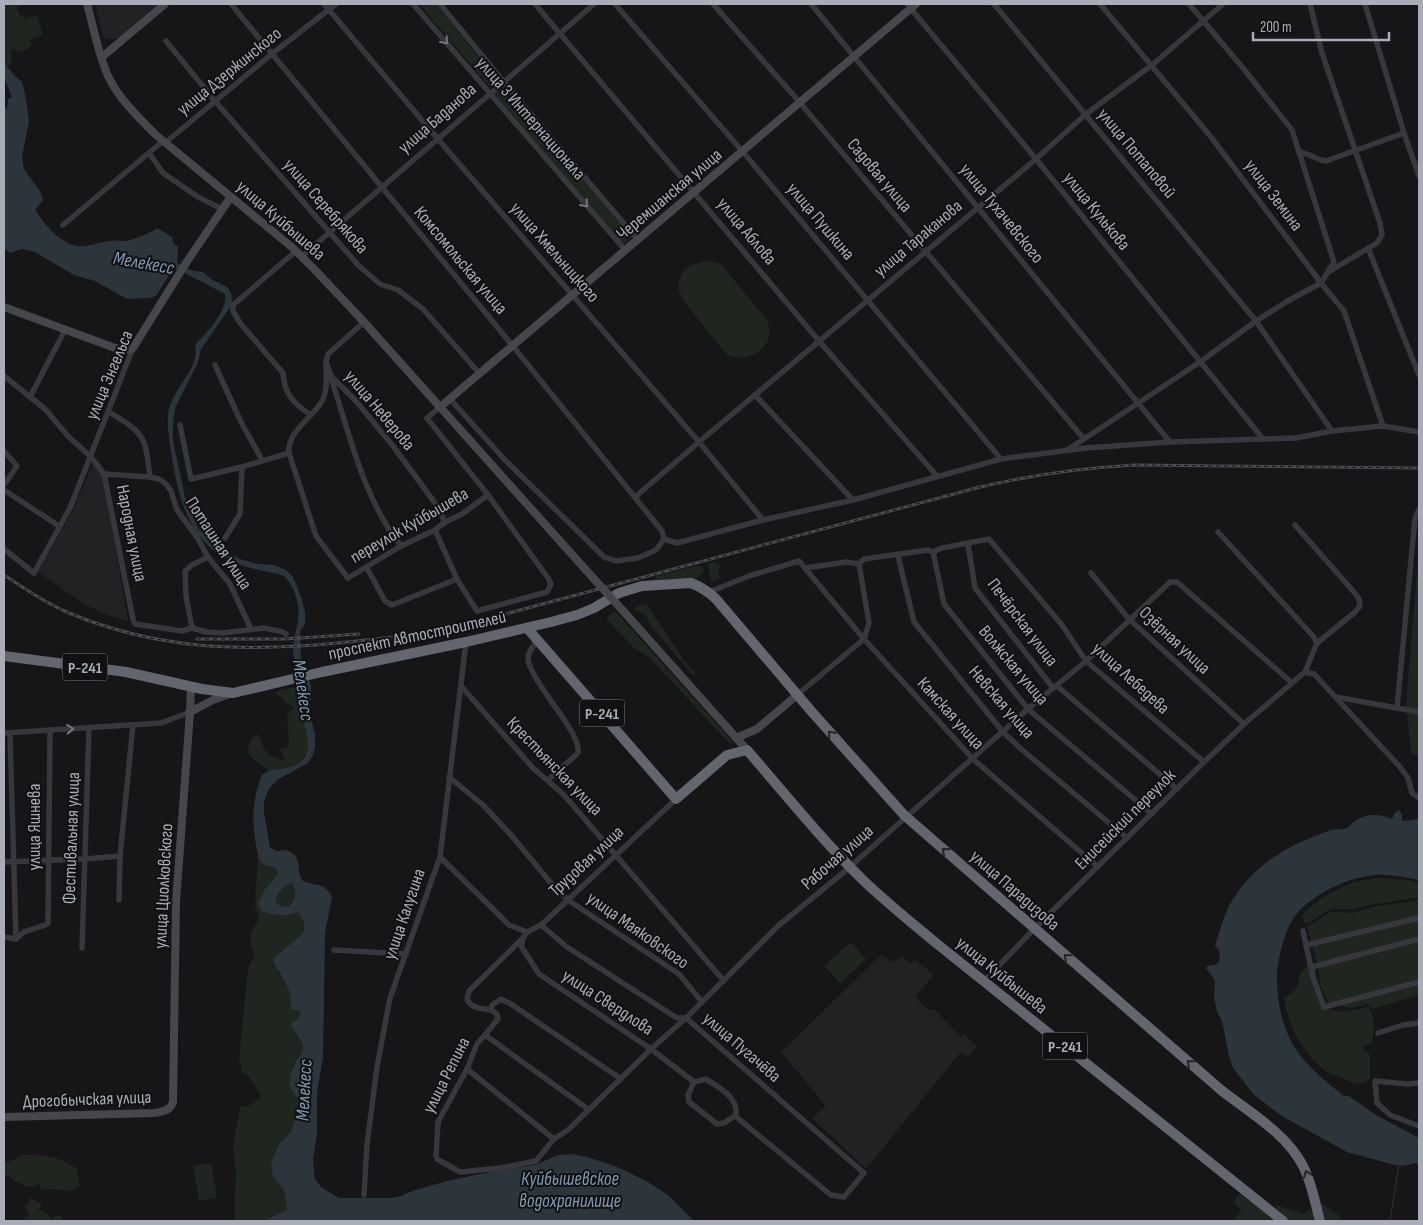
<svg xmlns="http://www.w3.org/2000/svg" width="1423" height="1225" viewBox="0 0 1423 1225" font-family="'Sofia Sans Condensed',sans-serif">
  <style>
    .built { fill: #222225 }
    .green { fill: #1e261f }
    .water { fill: #2c353c; fill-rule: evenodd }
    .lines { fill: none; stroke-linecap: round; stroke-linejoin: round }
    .stream { stroke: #2c353c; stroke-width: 1 }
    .street { stroke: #37383d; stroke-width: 5.5 }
    .secondary { stroke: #45474d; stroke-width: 8 }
    .highway { stroke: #63666e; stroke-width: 10 }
    .rail-casing { stroke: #4a4c52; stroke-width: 3 }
    .rail { stroke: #111113; stroke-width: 1; stroke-dasharray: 4; stroke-linecap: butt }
    .secondary-bridge { stroke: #45474d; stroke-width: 8 }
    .oneway { stroke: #757881 }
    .oneway2 { stroke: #26262a }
    .labels { text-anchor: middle; stroke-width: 4; stroke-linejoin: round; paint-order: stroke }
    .shield { fill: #111113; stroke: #7b7e86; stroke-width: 1 }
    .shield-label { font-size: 16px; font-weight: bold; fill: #a8adb8 }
    .street-label { font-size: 18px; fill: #a8adb8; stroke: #111113 }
    .water-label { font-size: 19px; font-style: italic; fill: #7f9bb3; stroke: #111113 }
  </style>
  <rect width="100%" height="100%" fill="#161618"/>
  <g class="built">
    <polygon points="95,4 159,4 120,37 114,39 106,39 103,36"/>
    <polygon points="93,464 102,476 105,485 128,621 109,616 86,605 38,572 73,510"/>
    <polygon points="881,955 893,962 902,956 911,963 915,960 934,975 915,997 929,1010 935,1010 961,1037 965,1034 977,1047 968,1057 960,1053 866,1169 812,1118 826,1106 781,1052"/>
  </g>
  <g class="green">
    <path d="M4,4h14c-3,7 2,11 7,15l12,-4 6,20 -13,4 2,5 -6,6 -9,2 -4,-4 -2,4 -3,-1 4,4 -1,9 -7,3v-17l3,1 -3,-5z"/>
    <polygon points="419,4 436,4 497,80 489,86"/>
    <polygon points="502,85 632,237 623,245 494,93"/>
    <path d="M704,261l12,1 5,2 45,55c14,26 -16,45 -39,36l-42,-52 -6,-12 -1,-7 5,-13 6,-5z"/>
    <polygon points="1419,550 1419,755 1411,754 1406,703"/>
    <polygon points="713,562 720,565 718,571 720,577 711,582 708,564"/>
    <polygon points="697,566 701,566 704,571 696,579 655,580 656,576"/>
    <polygon points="641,604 647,605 683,659 696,674 693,675 651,626 646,616 634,609"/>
    <polygon points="615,611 732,741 731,745 649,657 633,647 608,620 607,618"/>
    <path d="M304,685l2,4c-2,9 -3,18 -3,28 2,19 12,38 -10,49 -7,3 -16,6 -24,5l-19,-15 -2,-4c1,-7 2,-15 9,-18l3,3c2,14 12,22 25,23l-5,-11 9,-3 -2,-31 7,-7 -8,-5 -2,-4 -7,-3 -1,-3 4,-3z"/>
    <path d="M258,853c2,11 8,12 18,15l2,6 -13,15 -7,15 40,8 6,10v9l-6,7 -19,14 -1,20c9,11 16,23 12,37l11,2 -3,8 -8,5 13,20 -1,9 -6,8 -6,14v13l8,11 2,6 -9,27 -12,12 -6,32 11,14 3,20 -24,11h-29l2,-48 -3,-28 7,-38 11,-2 10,-9 -13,-21 -6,-3 -3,-14 9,-90 7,-13c-7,-15 -7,-22 4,-35l-4,-14z"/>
    <polygon points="1375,878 1409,880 1419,883 1419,897 1376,904 1354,909 1330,909 1307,924 1304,922 1302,914 1326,895 1351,883"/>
    <path d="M292,883c5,9 4,17 -4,24l-8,-1 -4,-5c0,-8 8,-16 16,-18z"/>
    <polygon points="1419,900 1419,995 1373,1009 1367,1004 1353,1008 1330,1005 1320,985 1318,966 1307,927 1330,912 1354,913 1373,907"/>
    <polygon points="851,942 866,959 840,983 824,966"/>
    <path d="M1313,965l4,1c-3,10 -1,18 4,28 2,4 4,11 8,14 10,7 28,2 39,-1 8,8 6,27 4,37l-8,2v4l6,5v24c-7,7 -17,5 -25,0 -6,-3 -13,-4 -18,-7 -23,-16 -39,-46 -43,-74 5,-3 10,-6 13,-11 5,-12 0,-18 16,-22z"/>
    <path d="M23,1155c23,0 32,0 53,13l4,17c-15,10 -12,5 -27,4 -5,0 -8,1 -13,0l-1,-6 -6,4 -11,-2 -3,-3h-4l-6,-6h-5v-15l4,1z"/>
    <polygon points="211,1163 217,1198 199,1201 193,1166"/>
    <polygon points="1243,1193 1274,1221 1233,1221 1241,1210 1234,1203 1237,1196"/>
    <polygon points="30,1197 43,1205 37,1210 44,1211 52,1219 56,1215 62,1216 62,1221 24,1221 24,1219 29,1215 24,1206 29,1203"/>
    <polygon points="1322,1204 1339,1215 1342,1221 1326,1221 1320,1206"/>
    <polygon points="1276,1205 1304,1214 1308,1210 1313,1210 1315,1221 1291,1221 1277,1209"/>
  </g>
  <g class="water">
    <path d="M4,62l9,12 9,8 3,11 4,28 -7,36 2,12 17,24 2,7 -8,10c9,13 21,29 37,35 13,4 25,-3 38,-4 5,-1 10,0 15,0 6,0 28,-9 32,-13l15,9 1,6 5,4 -1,16 16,8 10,1 8,7 16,8 4,6 1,7 -1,6 -30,43 -3,13 -23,46 -2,16v17l12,56 13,31 23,22 19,9 17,5 17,1 12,5 7,7 8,20 4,15v12l-5,7 1,32 5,7 5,16 -1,19 1,14 4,15v14l-3,9 -4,6 -31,17 -9,10 -4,13v9l6,36 7,3 9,-1c19,7 8,18 17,31 13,6 21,0 29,16l-7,36 -2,124 -6,36v41l-4,26 2,19 6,8 18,11h52l10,-2 14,-6 36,-10 54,-11 30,-4 23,-10 14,-1 15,3 28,9 33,16 20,13 26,26h-431l24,-11 -3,-20 -11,-14 -2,-13 8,-19 12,-12 9,-27 -2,-6 -8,-11v-13l6,-14 6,-8 1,-9 -13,-20 8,-5 3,-8 -11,-2c5,-19 -10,-32 -17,-49 9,-12 22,-17 31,-29v-9l-6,-10c-15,5 -21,4 -36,-1l-4,-7 7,-15 13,-15 -2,-6 -11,-3 -6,-5c-7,-32 -9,-54 3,-85 11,-9 32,-3 42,-17 8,-12 0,-29 -1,-42 0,-9 3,-18 2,-27 0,-14 -12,-26 -12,-40 1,-19 9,-29 4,-49 -2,-9 -7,-18 -13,-24 -18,-6 -39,-7 -55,-16 -42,-20 -52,-68 -58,-109 -2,-14 -5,-28 -2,-42 5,-20 20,-31 26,-50 1,-5 0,-11 1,-16 11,-9 32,-34 29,-49l-48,-25h-4l-17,27 -7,2 -22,1 -32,-18 -21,-6 -39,-23 -13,-3 -12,4 -6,-5v-139l3,-1 1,-9 4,-2 -8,-20zM292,883c5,9 4,17 -4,24l-8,-1 -4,-4c0,-9 8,-17 16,-19z"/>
    <path d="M1399,810l3,5v6l17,-2v61c-14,-3 -31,-6 -45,-5 -27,3 -56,17 -75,36 -14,15 -22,48 -22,68 0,22 5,46 16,66 13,21 32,36 51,51h5l27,19 43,23v26l-4,-1 -12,3 -12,-2 -44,-12 -65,-36 -29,-22 -20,-26 -4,-12 -7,-35 -5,-9 -3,-15 1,-16 -9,-13 2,-2 7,-1 5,-4 -1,-11 -4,-4c4,-13 8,-28 14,-40 23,-41 58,-61 102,-76 5,-1 11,0 16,-2 2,-1 3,-3 5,-5 13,-10 26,-10 40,-4l3,-6z"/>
  </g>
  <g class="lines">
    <polyline class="stream" points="1390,1221 1399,1165"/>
    <g class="street">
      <polyline points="231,4 512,345 662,531 664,539"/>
      <polyline points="324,4 437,138 699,442 763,520"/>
      <polyline points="413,4 626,251"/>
      <polyline points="440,4 503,81 638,240"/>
      <polyline points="535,4 819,341 937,476"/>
      <polyline points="615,4 743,152 1001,459"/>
      <polyline points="713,4 796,98 1084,439 1200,362 1256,321 1286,302 1321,283 1334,262 1292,130 1243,68 1189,4"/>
      <polyline points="811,4 1170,442"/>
      <polyline points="907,4 1036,159 1263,439"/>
      <polyline points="994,4 1256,321 1332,431"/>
      <polyline points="1100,4 1211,137 1321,283 1344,311 1383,426"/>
      <polyline points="1310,4 1322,53 1380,223 1382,235 1377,243 1330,271"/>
      <polyline points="1365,4 1405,136 1419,176"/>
      <polyline points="166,41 215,101 359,266 380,284 398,290 423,309 479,373"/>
      <polyline points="165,143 273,53 336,4"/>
      <path d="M1299,152c10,1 17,8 27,9l78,-28"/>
      <polyline points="149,153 163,173 198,197 222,209"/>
      <polyline points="63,225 163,141"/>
      <polyline points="1368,248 1419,375"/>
      <path d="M296,251l-63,54v6l7,12 43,50c1,21 12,32 28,42"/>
      <polyline points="301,257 594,4"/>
      <polyline points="364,322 328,354 326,362 331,376 356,401 393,446 438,507 445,522"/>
      <path d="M326,362c0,12 2,29 -4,39 -10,18 -35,30 -33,52l27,83 32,42 53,-32 34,-16 10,-8 17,-8 26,-19 -61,-77 13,-11"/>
      <polyline points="215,365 241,422 262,460"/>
      <path d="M4,376l41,33 23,27 23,21 13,17 29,145 2,5 47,7 10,-3 14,4 17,1 42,-5c7,3 14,1 21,6"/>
      <path d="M331,378c19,57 32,120 70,168"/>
      <polyline points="755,395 853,500"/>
      <polyline points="30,397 65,330"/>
      <polyline points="450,399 505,460 604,557 616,561 638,558 656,550 664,539 677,543 763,520 853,500 1001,459 1086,448 1170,442 1296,438 1332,431 1383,426 1419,432"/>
      <path d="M109,412c36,22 36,23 41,65l9,2 7,5 5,7 6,19 20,27 11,20 22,27 21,45"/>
      <polyline points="180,425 191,479 242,467 289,453"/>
      <polyline points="1067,450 1084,439"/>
      <polyline points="4,451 17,466 4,485"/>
      <polyline points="104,474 150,477"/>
      <polyline points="4,490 59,526"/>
      <polyline points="635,497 699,442 1036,159 1086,114 1152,65 1223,4"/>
      <polyline points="1295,525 1354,592 1359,599 1360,606 1354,613 1317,643 1305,672"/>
      <polyline points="435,530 457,579 477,611 547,592 551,584 548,578 488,495"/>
      <polyline points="1218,532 1313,636 1317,643"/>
      <polyline points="225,538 240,514 242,467"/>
      <polyline points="968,544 975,588 1053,688"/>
      <polyline points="4,549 34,573 70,508 133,348"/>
      <polyline points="933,552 944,604 1028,709 1152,814"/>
      <polyline points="898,556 914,622 1003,732 1020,748 1127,838"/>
      <polyline points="859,564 864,559 928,550 933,552 942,548 989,539 1062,625 1086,661 1204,762"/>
      <polyline points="367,568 385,601 392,605 457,579"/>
      <polyline points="1091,573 1129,619 1244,724"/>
      <polyline points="709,592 749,576 799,561 864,639 973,759 1098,867"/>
      <polyline points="192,628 186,596 185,571 192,565 208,557"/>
      <path d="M538,639c-4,6 -11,14 -10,21 5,25 54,73 50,93l-30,27"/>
      <polyline points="461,686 533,768 564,795 724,981"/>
      <polyline points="1057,686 1177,789"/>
      <polyline points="797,695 864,639 869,623 859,564 847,562 805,568"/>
      <polyline points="1336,697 1419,712"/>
      <polyline points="1397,708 1415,518 1419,509"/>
      <polyline points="4,733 161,723 190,712"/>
      <polyline points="10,733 16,939"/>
      <polyline points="449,777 483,805 512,836 550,882 568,900 673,970 680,975 702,1002"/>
      <polyline points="440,857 509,925 527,932"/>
      <polyline points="4,862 85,859 120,856"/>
      <polyline points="119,900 120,856 133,725"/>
      <polyline points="541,925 567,947 677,1018 686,1018 864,1173 844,1197 831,1195 735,1116"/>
      <polyline points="1303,931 1313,977 1324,1007 1419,982"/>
      <polyline points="4,937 16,939"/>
      <polyline points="16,939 24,932 48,924 50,731"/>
      <path d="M523,940l-2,6 18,28 112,75 43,33 12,-3c13,9 32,17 30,36l-12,8 -7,1 -28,-22 -1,-7 6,-13"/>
      <polyline points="1306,945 1419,918"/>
      <polyline points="82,948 89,728"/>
      <polyline points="334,950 406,954"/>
      <polyline points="1312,967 1419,939"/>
      <polyline points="984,981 1035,928 1204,762 1244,724 1305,672 1314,674 1400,767 1408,778 1412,793 1419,798"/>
      <polyline points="491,1010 497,1014 498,1019 485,1035 588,1109"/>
      <polyline points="1378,1033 1403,1025 1419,1023"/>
      <polyline points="485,1035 477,1044 467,1069 438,1122 436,1156 437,1159 460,1172 500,1168 536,1161 554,1139 568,1130 651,1049 686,1018 778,926 844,872 1028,709 1086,661 1170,582 1177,582 1291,682"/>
      <polyline points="467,1069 554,1139"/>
      <path d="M621,1079l-110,-75 -10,-5 -9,6 -1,5c-10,-2 -19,-1 -24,-11l2,-8 54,-53 4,-6 14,-7 135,-126"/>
      <polyline points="1419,1083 1407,1084 1375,1081 1377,1103 1390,1115 1419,1126"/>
      <polyline points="364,1195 367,1144 377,1067 390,998 440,857 466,642"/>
    </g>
    <g class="secondary">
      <path d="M87,4c7,24 11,51 22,74 11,22 30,40 47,57l137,113 22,22 49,52 221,247"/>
      <polyline points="102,57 165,4"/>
      <polyline points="4,307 115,348 125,350 133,348 186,263 230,198"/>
      <polyline points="440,407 916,4"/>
      <polyline points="625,613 747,750"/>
      <polyline points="190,712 213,700 232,693"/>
      <polyline points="736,738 757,729 797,695"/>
      <path d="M4,1117l151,-4c9,-2 15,-2 18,-11l3,-200 14,-190 1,-25"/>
    </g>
    <g class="highway">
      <path d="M527,628l149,171 51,-44 20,-5c38,44 75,90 117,131 23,22 48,42 72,62l347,278"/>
      <path d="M4,656l122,16 76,17 31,4 89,-21 144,-30 85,-20 26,-7 17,-7 25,-15 23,-7 49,-3c10,4 17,8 25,16l96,113 92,103 317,275c28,22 65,43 82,76 9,17 12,37 17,55"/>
    </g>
    <g class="rail-casing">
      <g id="rail">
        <path d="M4,575c21,14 42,28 65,38 89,37 174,39 268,30 32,-3 63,-6 94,-12 26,-5 52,-12 78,-18l471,-126c51,-12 102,-19 154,-22l285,3"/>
        <polyline points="197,639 284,639 359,634"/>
      </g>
    </g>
    <use href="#rail" class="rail"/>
    <polyline class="secondary-bridge" points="585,569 625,613"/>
  </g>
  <defs><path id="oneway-chevron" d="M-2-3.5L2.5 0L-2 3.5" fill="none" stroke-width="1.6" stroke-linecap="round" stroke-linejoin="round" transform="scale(1.25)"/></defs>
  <g class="oneway">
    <use href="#oneway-chevron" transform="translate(445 41) rotate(49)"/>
    <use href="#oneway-chevron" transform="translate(585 204) rotate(49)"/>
    <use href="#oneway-chevron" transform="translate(70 729) rotate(-4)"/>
  </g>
  <g class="oneway2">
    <use href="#oneway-chevron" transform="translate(831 734) rotate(-131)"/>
    <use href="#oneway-chevron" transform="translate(945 851) rotate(-140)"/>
    <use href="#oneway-chevron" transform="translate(1067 957) rotate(-139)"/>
    <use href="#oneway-chevron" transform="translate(1190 1063) rotate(-139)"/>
    <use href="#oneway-chevron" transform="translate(1307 1174) rotate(-112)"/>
  </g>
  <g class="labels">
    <g class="shield">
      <rect x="62.5" y="653.5" width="45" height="27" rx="4"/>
      <rect x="579.5" y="699.5" width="45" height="27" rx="4"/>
      <rect x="1042.5" y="1032.5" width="45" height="27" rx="4"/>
    </g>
    <g class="shield-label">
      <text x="85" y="673">Р-241</text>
      <text x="602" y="719">Р-241</text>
      <text x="1065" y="1052">Р-241</text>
    </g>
    <g class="street-label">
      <text transform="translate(229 71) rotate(-39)" y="6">улица Дзержинского</text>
      <text transform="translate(437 118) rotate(-41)" y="6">улица Баданова</text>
      <text transform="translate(531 118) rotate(49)" y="6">улица 3 Интернационала</text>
      <text transform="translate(1137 153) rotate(50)" y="6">улица Потаповой</text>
      <text transform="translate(880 175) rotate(50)" y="6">Садовая улица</text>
      <text transform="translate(669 194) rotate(-40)" y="6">Черемшанская улица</text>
      <text transform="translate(1274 195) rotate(53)" y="6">улица Земина</text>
      <text transform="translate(326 206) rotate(49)" y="6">улица Серебрякова</text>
      <text transform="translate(1097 211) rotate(51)" y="6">улица Кулькова</text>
      <text transform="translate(1002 213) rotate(51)" y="6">улица Тухачевского</text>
      <text transform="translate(281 220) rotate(41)" y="6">улица Куйбышева</text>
      <text transform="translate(821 221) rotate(50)" y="6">улица Пушкина</text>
      <text transform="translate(747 231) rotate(50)" y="6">улица Аблова</text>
      <text transform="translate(918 238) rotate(-40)" y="6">улица Тараканова</text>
      <text transform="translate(555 252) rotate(49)" y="6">улица Хмельницкого</text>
      <text transform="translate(461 260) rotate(50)" y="6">Комсомольская улица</text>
      <text transform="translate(109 375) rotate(-67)" y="6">улица Энгельса</text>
      <text transform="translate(380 410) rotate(50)" y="6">улица Неверова</text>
      <text transform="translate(409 525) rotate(-30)" y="6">переулок Куйбышева</text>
      <text transform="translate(132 533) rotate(79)" y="6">Народная улица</text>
      <text transform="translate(219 543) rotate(57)" y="6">Поташная улица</text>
      <text transform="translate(1023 622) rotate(53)" y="6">Печёрская улица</text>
      <text transform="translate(417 635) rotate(-12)" y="6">проспект Автостроителей</text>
      <text transform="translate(1175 640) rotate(43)" y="6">Озёрная улица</text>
      <text transform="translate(1014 665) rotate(50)" y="6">Волжская улица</text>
      <text transform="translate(1131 678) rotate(42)" y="6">улица Лебедева</text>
      <text transform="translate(1002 702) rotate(49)" y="6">Невская улица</text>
      <text transform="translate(951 713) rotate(48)" y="6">Камская улица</text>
      <text transform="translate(555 766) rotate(46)" y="6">Крестьянская улица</text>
      <text transform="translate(1125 819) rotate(-45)" y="6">Енисейский переулок</text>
      <text transform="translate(34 827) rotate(-90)" y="6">улица Яшнева</text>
      <text transform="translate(71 838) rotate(-88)" y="6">Фестивальная улица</text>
      <text transform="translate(837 857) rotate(-41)" y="6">Рабочая улица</text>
      <text transform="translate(586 861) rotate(-43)" y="6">Трудовая улица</text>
      <text transform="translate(163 886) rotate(-87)" y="6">улица Циолковского</text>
      <text transform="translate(1015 890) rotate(41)" y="6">улица Парадизова</text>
      <text transform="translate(404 914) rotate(-71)" y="6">улица Калугина</text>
      <text transform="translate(638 930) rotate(35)" y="6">улица Маяковского</text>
      <text transform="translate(1002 975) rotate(39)" y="6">улица Куйбышева</text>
      <text transform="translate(608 1002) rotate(33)" y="6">улица Свердлова</text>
      <text transform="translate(742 1047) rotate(41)" y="6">улица Пугачёва</text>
      <text transform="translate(446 1075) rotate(-63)" y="6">улица Репина</text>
      <text transform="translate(87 1099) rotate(-2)" y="6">Дрогобычская улица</text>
    </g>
    <g class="water-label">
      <text transform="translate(144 262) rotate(10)" y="7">Мелекесс</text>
      <text transform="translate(304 690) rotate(82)" y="7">Мелекесс</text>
      <text transform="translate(303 1090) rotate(-87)" y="7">Мелекесс</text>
      <text x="570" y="1185">Куйбышевское<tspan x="570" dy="22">водохранилище</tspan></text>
    </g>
  </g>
  <rect width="1423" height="1225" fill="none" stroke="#a8adb8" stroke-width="10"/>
  <path d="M1253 32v8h136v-8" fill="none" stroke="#a8adb8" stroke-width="2.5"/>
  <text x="1260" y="32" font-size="15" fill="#a8adb8" stroke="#111113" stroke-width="4" paint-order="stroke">200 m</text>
</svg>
